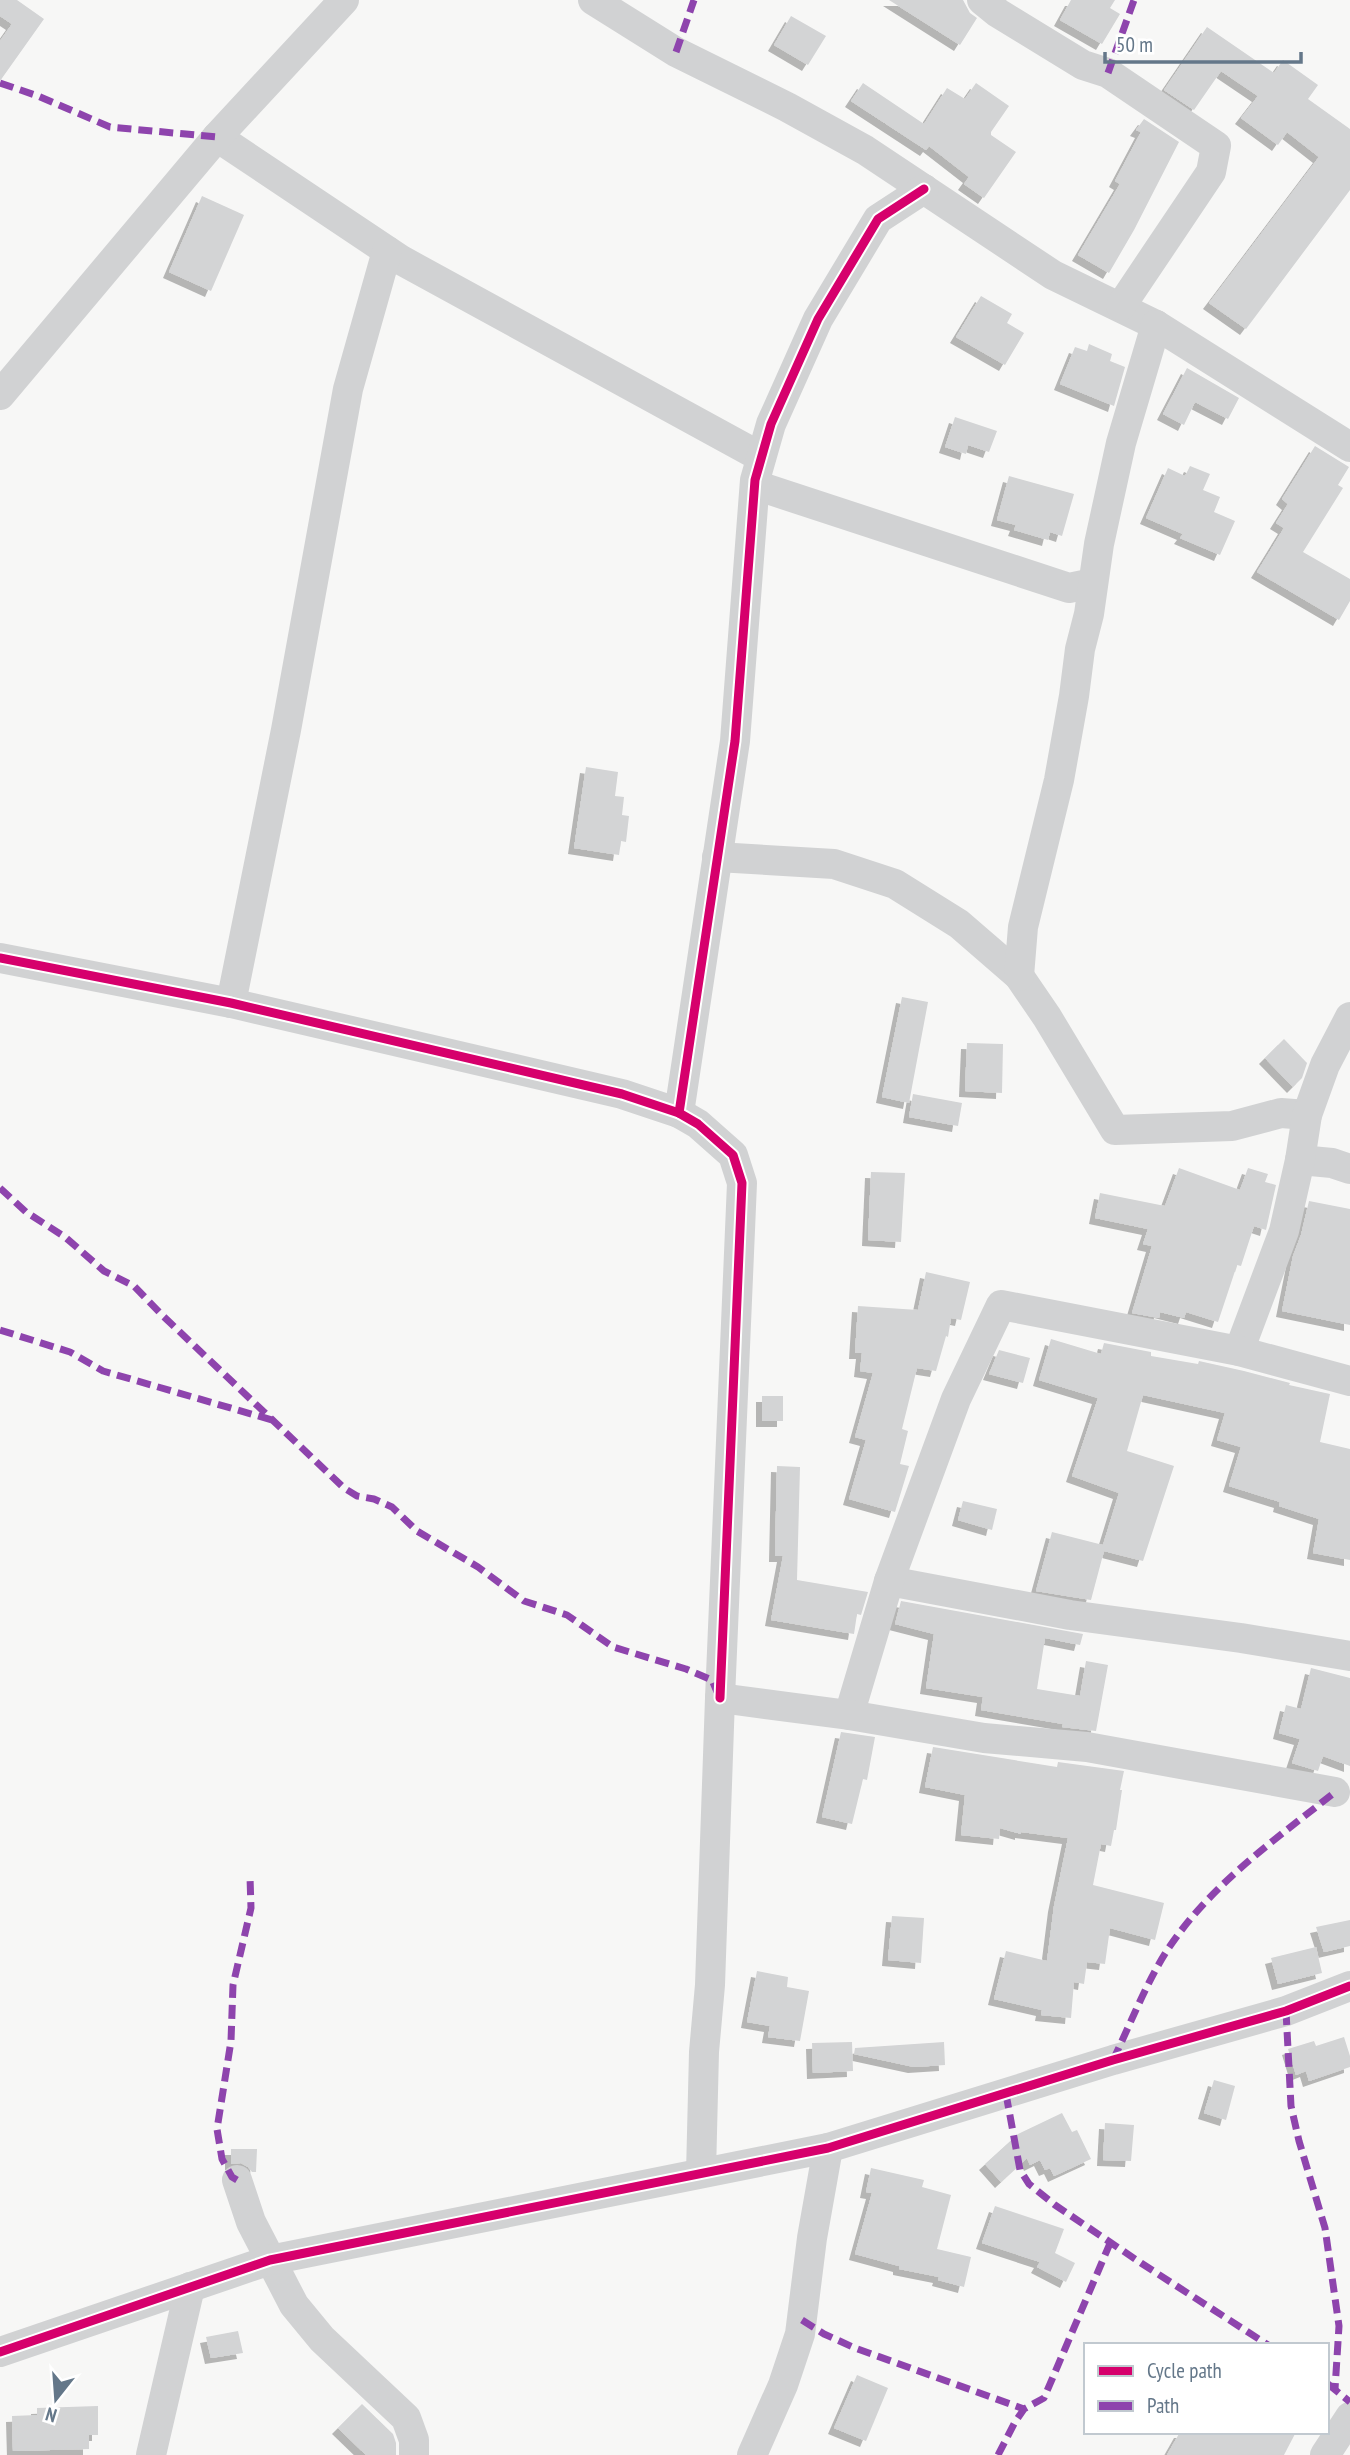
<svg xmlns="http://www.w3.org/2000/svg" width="1350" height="2455" viewBox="0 0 1350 2455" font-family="'PT Sans Narrow',sans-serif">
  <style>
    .building { fill: #d3d4d5; filter: url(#shadow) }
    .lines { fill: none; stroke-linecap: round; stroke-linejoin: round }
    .minor { stroke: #d1d2d3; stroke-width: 30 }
    .quiet { stroke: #8e44ad; stroke-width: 7; stroke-dasharray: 14 7; stroke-linecap: butt }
    .cycleway-casing { stroke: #fff; stroke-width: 13 }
    .cycleway { stroke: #d6006c; stroke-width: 9 }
  </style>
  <defs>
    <filter id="shadow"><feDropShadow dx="-6" dy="6" stdDeviation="0" flood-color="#0004"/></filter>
  </defs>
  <rect width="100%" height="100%" fill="#f7f7f6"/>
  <g class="building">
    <polygon points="0,0 17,0 44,19 0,81 0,41 12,24 0,16"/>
    <polygon points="889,0 963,0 970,13 977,18 960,45"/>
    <polygon points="1071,0 1115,0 1110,8 1120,14 1102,44 1060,20"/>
    <polygon points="791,16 826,36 808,65 774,45"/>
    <polygon points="1207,27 1274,73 1283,60 1318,85 1308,99 1350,129 1350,190 1246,329 1209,303 1319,157 1287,132 1278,145 1241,118 1258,96 1221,71 1194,110 1164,90"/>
    <polygon points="863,83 924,124 947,88 965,99 976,83 1009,106 991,132 991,135 1016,152 984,198 964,184 969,177 929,146 926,150 851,101"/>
    <polygon points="1144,119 1179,142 1134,230 1109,273 1078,255 1120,184 1115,181 1141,132 1136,130"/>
    <polygon points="202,196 244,215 211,291 169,272"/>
    <polygon points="981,296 1012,314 1007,323 1024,333 1005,365 956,337"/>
    <polygon points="1089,344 1112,354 1110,361 1125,367 1114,406 1060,384 1075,347 1087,351"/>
    <polygon points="1187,368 1239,398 1228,419 1195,402 1184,425 1163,414"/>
    <polygon points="955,417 997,431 989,452 968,445 966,454 945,447"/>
    <polygon points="1315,446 1349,467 1338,485 1343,488 1303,552 1350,579 1350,601 1339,620 1257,572 1284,528 1276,523 1288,504 1282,499"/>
    <polygon points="1190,466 1210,474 1203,490 1220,497 1214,512 1235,521 1220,555 1180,538 1183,534 1146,518 1168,468 1185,476"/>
    <polygon points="1009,476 1074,494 1062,536 1050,532 1048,540 1014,530 1016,525 997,520"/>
    <polygon points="586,767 618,772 615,796 624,797 622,815 629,816 626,842 621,841 619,855 574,848"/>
    <polygon points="902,997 928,1002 909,1103 882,1097"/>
    <polygon points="1284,1039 1307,1063 1302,1078 1293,1087 1265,1058"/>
    <polygon points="967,1043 1003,1044 1002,1093 965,1091"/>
    <polygon points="913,1094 962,1103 958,1126 909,1117"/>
    <polygon points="1179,1168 1240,1190 1248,1168 1268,1174 1265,1182 1276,1185 1266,1230 1254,1226 1241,1266 1237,1265 1218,1322 1186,1312 1184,1318 1160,1312 1159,1318 1132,1313 1152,1246 1143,1244 1148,1229 1095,1218 1100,1193 1165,1206"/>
    <polygon points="871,1172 905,1173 901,1242 868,1240"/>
    <polygon points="1309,1201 1350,1209 1350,1325 1282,1311 1293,1256 1301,1235"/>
    <polygon points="926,1272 970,1282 961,1320 951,1318 948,1337 946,1336 936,1371 917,1368 902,1429 908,1431 900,1464 909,1466 895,1512 849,1499 866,1440 855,1437 873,1373 860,1371 862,1353 855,1353 858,1306 918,1310"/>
    <polygon points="1051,1339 1101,1354 1104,1343 1151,1352 1151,1356 1198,1364 1199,1361 1244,1371 1290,1383 1289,1385 1330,1394 1320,1442 1350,1449 1350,1560 1313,1553 1319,1519 1279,1506 1280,1502 1229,1486 1241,1447 1217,1440 1225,1413 1143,1395 1127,1451 1174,1466 1143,1561 1104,1551 1091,1600 1036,1591 1052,1532 1103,1545 1119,1493 1072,1476 1098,1398 1039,1380"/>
    <polygon points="999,1350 1030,1358 1023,1383 989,1374"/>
    <rect x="762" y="1396" width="21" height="25"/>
    <polygon points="777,1466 800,1467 797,1580 868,1592 861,1615 857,1614 854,1634 771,1620 783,1556 775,1556"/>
    <polygon points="963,1501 997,1509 992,1530 958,1520"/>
    <polygon points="901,1601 1083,1634 1080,1645 1045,1638 1037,1689 1080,1696 1086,1661 1108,1665 1096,1731 1062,1727 1063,1724 981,1710 983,1697 926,1688 934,1634 895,1624"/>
    <polygon points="1311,1668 1350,1678 1350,1766 1323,1756 1318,1771 1292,1763 1300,1739 1279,1733 1286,1705 1301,1709"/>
    <polygon points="841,1732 875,1737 867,1780 863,1779 852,1824 822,1817"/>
    <polygon points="933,1747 1057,1767 1058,1762 1124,1771 1120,1790 1122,1790 1116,1830 1114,1830 1111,1846 1101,1844 1093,1885 1164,1903 1155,1940 1110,1928 1105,1964 1087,1962 1084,1984 1074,1982 1071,2018 1041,2015 1042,2010 994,1999 1006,1951 1047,1961 1054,1906 1068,1838 1021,1832 1021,1834 1000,1828 999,1839 961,1835 965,1795 925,1787"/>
    <polygon points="892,1916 924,1918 921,1963 888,1960"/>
    <polygon points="1350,1920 1350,1946 1324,1952 1316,1927"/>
    <polygon points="1316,1947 1322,1973 1278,1984 1271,1958"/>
    <polygon points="757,1971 788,1977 787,1987 809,1991 800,2041 768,2037 770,2026 747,2022"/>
    <polygon points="1344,2037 1350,2056 1350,2067 1309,2081 1306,2071 1296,2075 1288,2049 1314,2041 1316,2046"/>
    <polygon points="852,2042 853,2071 813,2073 812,2043"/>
    <polygon points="944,2042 945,2065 914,2067 854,2054 855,2048"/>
    <polygon points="1214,2080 1235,2086 1226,2120 1204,2113"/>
    <polygon points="1062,2113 1072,2132 1077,2130 1091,2159 1054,2176 1050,2168 1045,2170 1040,2160 1030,2165 1027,2158 1001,2182 985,2164 1018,2134"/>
    <polygon points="1105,2123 1134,2125 1131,2161 1103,2160"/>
    <polygon points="231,2149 257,2149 256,2172 252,2172 248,2167 241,2163 231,2164"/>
    <polygon points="871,2168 924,2180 922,2187 951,2195 937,2249 971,2257 964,2287 938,2280 939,2277 899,2269 899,2266 855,2254 872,2193 866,2192"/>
    <polygon points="995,2206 1064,2229 1055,2253 1075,2263 1066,2282 1037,2267 1040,2262 982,2243"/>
    <polygon points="238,2331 243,2353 211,2358 206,2337"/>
    <polygon points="857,2375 888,2388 866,2441 834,2428"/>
    <polygon points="362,2404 393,2434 396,2443 396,2455 366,2455 338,2428"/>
    <polygon points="98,2406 98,2435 89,2435 89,2449 13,2451 12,2416 37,2415 37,2408"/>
    <polygon points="1180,2432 1296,2432 1284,2455 1167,2455"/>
  </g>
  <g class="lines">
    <g class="minor">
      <polyline points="593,0 676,52 787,107 865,150 1053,275 1156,325 1350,447"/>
      <polyline points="982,0 998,13 1083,65 1108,73 1216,146 1211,172 1121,306"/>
      <polyline points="217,137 401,260 761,457"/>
      <polyline points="0,395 217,137 344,0"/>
      <polyline points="755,485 1069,588 1093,583"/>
      <polyline points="717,857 834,864 895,884 959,924 1019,976 1047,1017 1115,1130 1232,1126 1281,1113 1307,1115"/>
      <polyline points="0,958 231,1003 622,1094 679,1113 698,1124 733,1155 742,1183 720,1698"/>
      <polyline points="1019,976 1023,927 1059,780 1074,696 1080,649 1089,614 1099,544 1121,443 1156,325"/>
      <polyline points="231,1003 286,730 348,389 387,251"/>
      <polyline points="679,1113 735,741 755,480 771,424 818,319 878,219 924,189"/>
      <polyline points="1300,1160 1332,1163 1350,1169"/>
      <polyline points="1239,1351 1284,1231 1300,1160 1307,1115 1325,1065 1350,1017"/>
      <polyline points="889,1581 1070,1615 1241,1638 1350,1656"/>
      <polyline points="849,1715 889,1581 956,1399 1001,1305 1239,1351 1350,1381"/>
      <polyline points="701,2173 704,2052 710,1985 720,1698 849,1715 984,1738 1087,1747 1335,1792"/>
      <polyline points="237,2180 251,2222 294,2305 322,2339 406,2418 414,2440 414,2455"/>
      <polyline points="0,2352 270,2260 828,2148 1113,2060 1286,2011 1350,1986"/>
      <polyline points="151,2455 190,2287"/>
      <polyline points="752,2455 783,2385 800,2334 812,2238 828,2148"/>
      <polyline points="1325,2455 1350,2417"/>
    </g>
    <g class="quiet">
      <polyline points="676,52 694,0"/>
      <polyline points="1108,73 1134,0"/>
      <polyline points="0,83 38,96 110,127 217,137"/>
      <polyline points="0,1188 26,1212 65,1237 104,1271 134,1286 162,1315 344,1488 357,1496 374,1499 392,1507 417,1531 478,1567 524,1601 567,1615 613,1647 686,1669 712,1680 717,1692"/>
      <polyline points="0,1330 70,1352 103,1371 272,1420"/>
      <polyline points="1286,2011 1291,2106 1299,2141 1325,2228 1339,2326 1335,2389"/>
      <path d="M1113,2060c17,-35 34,-79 55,-111 43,-65 107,-109 167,-157"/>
      <polyline points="1006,2094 1020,2170 1029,2184 1055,2205 1141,2263 1268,2345"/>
      <polyline points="237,2180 232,2177 222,2159 217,2129 231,2041 233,1985 251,1908 250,1877"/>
      <polyline points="802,2320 824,2334 855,2348 1024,2409"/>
      <polyline points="1328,2384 1350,2402"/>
      <polyline points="998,2455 1015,2422 1024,2409 1044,2398 1111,2241"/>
    </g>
    <g class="cycleway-casing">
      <g id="cycleway">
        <polyline points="0,958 231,1003 622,1094 679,1113 698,1124 733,1155 742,1183 720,1698"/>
        <polyline points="679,1113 735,741 755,480 771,424 818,319 878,219 924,189"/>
        <polyline points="0,2352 270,2260 828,2148 1113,2060 1286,2011 1350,1986"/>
      </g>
    </g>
    <use href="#cycleway" class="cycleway"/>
  </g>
  <rect x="1084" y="2343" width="245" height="91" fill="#ffffff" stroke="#c1c9d0" stroke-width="2"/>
  <rect x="1098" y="2366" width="35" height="10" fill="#d6006c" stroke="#c1c9d0" stroke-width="2"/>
  <text x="1147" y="2378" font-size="21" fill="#647789">Cycle path</text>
  <rect x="1098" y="2401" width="35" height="10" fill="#8e44ad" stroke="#c1c9d0" stroke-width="2"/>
  <text x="1147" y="2413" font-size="21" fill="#647789">Path</text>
  <g transform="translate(56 2399) rotate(197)" stroke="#ffffff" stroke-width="5" paint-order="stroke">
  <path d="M0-5L12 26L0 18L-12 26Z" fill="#647789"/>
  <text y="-10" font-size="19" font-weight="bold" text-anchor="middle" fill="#647789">N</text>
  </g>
  <path d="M1105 52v10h196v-10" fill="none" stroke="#647789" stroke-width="3.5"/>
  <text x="1116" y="52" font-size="21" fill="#647789" stroke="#ffffff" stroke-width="5" paint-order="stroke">50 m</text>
</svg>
